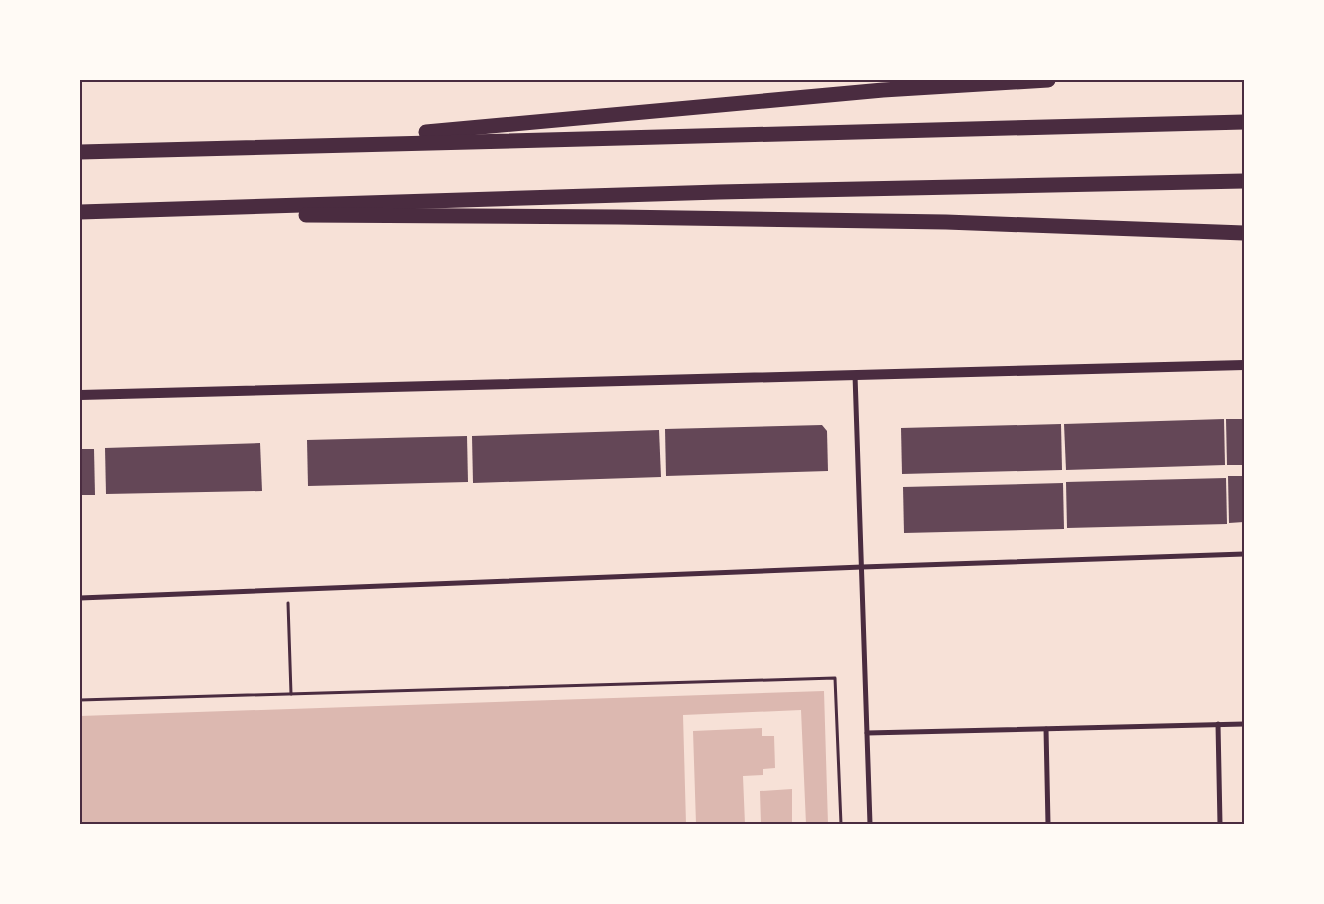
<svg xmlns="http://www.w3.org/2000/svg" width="1324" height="904" viewBox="0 0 1324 904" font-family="Helvetica,sans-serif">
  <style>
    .water { fill: #dcb8b0 }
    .building { fill: #644757 }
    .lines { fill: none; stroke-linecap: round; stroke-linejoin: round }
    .path { stroke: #4a2c40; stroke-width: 3 }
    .minor { stroke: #4a2c40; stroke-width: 5 }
    .secondary { stroke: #4a2c40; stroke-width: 10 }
    .motorway { stroke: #4a2c40; stroke-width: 15 }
    .neatline { fill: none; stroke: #4a2c40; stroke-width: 2 }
  </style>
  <rect width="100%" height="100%" fill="#f7e1d7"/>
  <g class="water">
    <polygon points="824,691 828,824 806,824 801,710 683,715 686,824 80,824 80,716"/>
    <polygon points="762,728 762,736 774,736 775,768 763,769 763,775 743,776 745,824 696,824 693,731"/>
    <polygon points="792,789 792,824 761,824 760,791"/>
  </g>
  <g class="building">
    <polygon points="1224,419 1225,465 1066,470 1064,424"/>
    <polygon points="1226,419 1244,419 1244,465 1227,465"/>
    <polygon points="1061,424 1062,470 902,474 901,428"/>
    <polygon points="822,425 827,431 828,471 666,476 665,429"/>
    <polygon points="659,430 661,477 473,483 472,436"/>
    <polygon points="467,436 468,482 308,486 307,440"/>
    <polygon points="260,443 262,491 106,494 105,448"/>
    <polygon points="80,449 94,449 95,495 80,495"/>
    <polygon points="1228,476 1244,476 1244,522 1229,523"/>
    <polygon points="1226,478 1227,524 1067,528 1066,482"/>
    <polygon points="1063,483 1064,529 904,533 903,487"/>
  </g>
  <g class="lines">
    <g class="path">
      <polyline points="288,603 291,694"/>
      <polyline points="80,700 835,678 841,824"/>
    </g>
    <g class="minor">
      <polyline points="855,375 870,824"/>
      <polyline points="80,598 862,567 1244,554"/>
      <polyline points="1218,724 1220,824"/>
      <polyline points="1046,729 1048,824"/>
      <polyline points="867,733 1244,724"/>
    </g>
    <polyline class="secondary" points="80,395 1244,365"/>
    <g class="motorway">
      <polyline points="426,132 883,90 1048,80"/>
      <polyline points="80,152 1244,122"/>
      <polyline points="80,212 719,192 1244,181"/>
      <polyline points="306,215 618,217 946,222 1244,233"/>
    </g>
  </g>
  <rect width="1324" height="904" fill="none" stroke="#fffaf5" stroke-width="162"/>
  <rect x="81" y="81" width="1162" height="742" class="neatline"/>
</svg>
